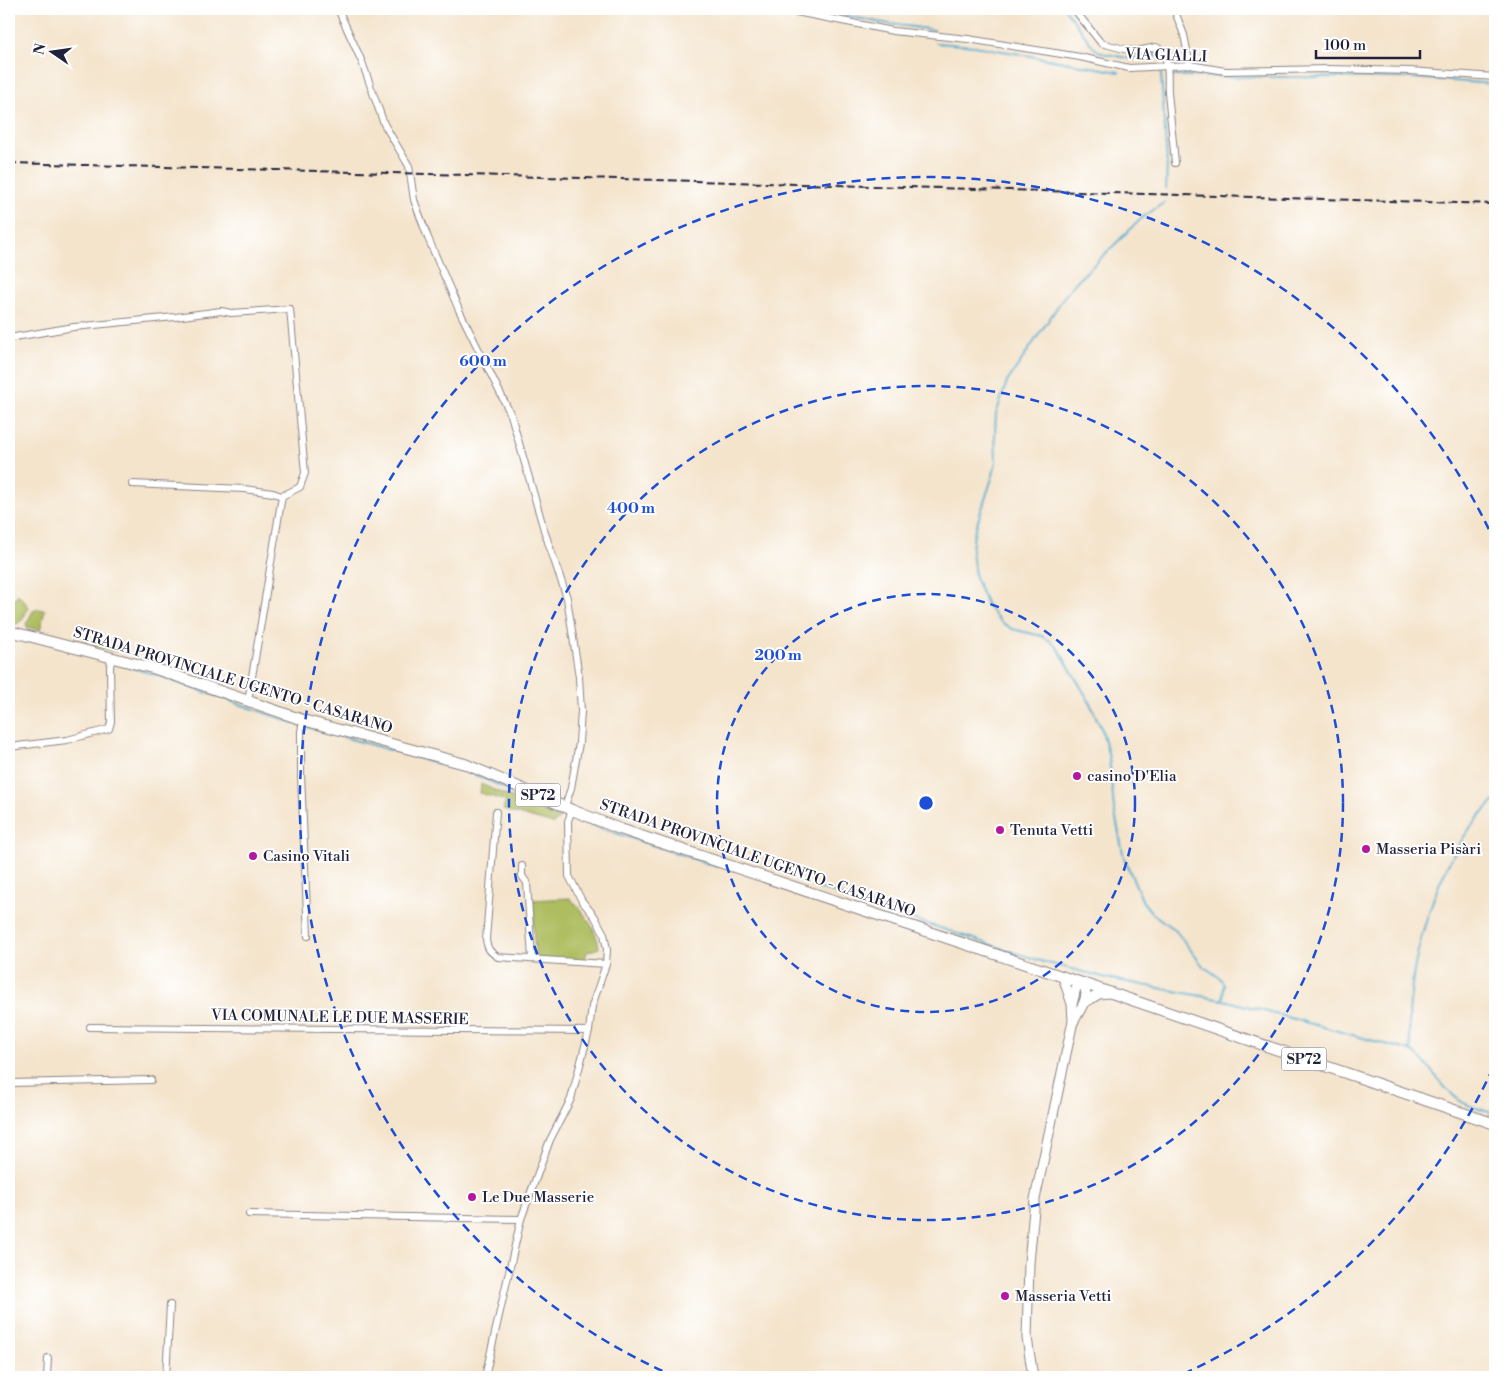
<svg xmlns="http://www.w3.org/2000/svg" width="1504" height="1386" viewBox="0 0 1504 1386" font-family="'Libre Bodoni',serif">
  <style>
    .green { fill: #adbd5f; stroke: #68704d }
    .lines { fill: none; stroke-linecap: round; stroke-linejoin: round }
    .stream { stroke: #4eabcd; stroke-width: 2 }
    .street-casing { stroke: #8b8384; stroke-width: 8 }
    .secondary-casing { stroke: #8b8384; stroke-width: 11 }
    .primary-casing { stroke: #8b8384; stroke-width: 12 }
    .street { stroke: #fff; stroke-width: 6 }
    .secondary { stroke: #fff; stroke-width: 9 }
    .primary { stroke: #fff; stroke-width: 10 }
    .rail { stroke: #22223b; stroke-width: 2; stroke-dasharray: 8 4; stroke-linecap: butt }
    .ring { fill: none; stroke: #1d4ed8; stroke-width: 2.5; stroke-dasharray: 9 6 }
    .poi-dot { fill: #b5179e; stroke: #fff; stroke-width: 2 }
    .labels { text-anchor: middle; stroke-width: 4; stroke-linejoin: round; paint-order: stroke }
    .shield { fill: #fff; stroke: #646476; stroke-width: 1 }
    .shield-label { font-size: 14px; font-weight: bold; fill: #22223b }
    .street-label { font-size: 15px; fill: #22223b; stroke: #fff }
    .poi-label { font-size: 15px; fill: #22223b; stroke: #fff; text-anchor: start }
    .centre { fill: #1d4ed8; stroke: #fff; stroke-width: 2.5 }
    .ring-label { font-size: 15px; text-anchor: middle; font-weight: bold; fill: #1d4ed8; stroke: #fff; stroke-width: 4; stroke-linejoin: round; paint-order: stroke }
  </style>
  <rect width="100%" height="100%" fill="#fff"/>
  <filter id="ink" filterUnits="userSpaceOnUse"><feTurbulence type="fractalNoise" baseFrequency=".02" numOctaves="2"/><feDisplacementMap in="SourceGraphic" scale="10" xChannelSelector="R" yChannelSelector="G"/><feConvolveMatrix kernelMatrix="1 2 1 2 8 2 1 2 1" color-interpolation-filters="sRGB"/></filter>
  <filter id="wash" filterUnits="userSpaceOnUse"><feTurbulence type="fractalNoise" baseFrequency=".0096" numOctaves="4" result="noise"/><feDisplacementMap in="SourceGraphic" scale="20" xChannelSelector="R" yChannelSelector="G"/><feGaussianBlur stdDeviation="1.12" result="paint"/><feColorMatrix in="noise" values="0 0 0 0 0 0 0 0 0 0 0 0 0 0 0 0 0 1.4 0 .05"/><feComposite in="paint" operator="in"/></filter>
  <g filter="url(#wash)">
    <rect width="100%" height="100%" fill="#f4e4cc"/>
    <g class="green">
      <polygon points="18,594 29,607 22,620 17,624 9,622 9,608"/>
      <polygon points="38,609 45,610 40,630 27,627 26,624 33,611"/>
      <polygon points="94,642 120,648 117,651 114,651 93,646"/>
      <polygon points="481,784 559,819 553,824 503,810 506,801 480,793"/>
      <path d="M570,898c13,14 27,30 29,50l-12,4 -3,10 -45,-4 -4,-2 -3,-56z"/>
    </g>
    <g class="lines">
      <g class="stream">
        <polyline points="815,9 877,22 934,30"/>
        <polyline points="1065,9 1094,48 1102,53 1132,59 1152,54 1158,57"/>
        <polyline points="936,43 975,46 1119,72"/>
        <polyline points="1161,73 1167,163 1166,189"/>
        <polyline points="1170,76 1412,78 1495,84"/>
        <polyline points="1165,202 1143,217 1075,283 1064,297 1007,382 996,414 995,434 996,462 993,475 974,533 972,550 975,577 987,605 1000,621 1012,629 1042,636 1052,642 1059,650 1089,701 1102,730 1109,757 1114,809 1124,858 1143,902 1152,913 1176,931 1203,966 1220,978 1224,984 1223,1000"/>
        <polyline points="115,663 150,673 300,725"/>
        <polyline points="304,726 469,772 574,819 718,867"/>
        <path d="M818,888l226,74 67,17 117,22 183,50c20,13 30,38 51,51 10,6 22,8 33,12"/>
        <path d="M1411,1051c-11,-72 27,-204 84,-250"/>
      </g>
    </g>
  </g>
  <g filter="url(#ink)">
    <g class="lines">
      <g class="street-casing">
        <g id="street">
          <polyline points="338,9 362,62 384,124 409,166 414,200 428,238 459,310 511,415 544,530 567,598 579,677 581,711 579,743 571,788 565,806"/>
          <polyline points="781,9 893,31 968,39 1080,57 1129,68 1190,65 1225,71 1329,69 1410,71 1495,77"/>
          <path d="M1074,9l27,34 27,7 9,1 19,-4 6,3c8,13 5,28 6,42 2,24 5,47 7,71"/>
          <polyline points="1174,9 1184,35 1190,65"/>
          <polyline points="9,338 74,327 175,317 221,311 231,313 290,309 305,473 300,487 282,496 248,701"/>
          <polyline points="132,484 244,489 273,493 282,496"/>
          <polyline points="303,720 301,731 301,775 308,936"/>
          <polyline points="9,747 67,740 109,729 111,722 110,667 112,657"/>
          <path d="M496,812l-10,127c1,10 4,13 12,18l108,7"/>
          <polyline points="522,866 522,876 527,883 532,959"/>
          <polyline points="90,1027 589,1031"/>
          <polyline points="9,1083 151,1080"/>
          <polyline points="249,1214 521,1219"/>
          <polyline points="47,1377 48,1358"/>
          <polyline points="166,1377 170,1305"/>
          <polyline points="485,1377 521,1219 550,1140 571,1099 589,1031 592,1006 606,964 607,950 604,934 595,917 582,901 569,876 568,821 572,810"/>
        </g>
      </g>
      <g class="secondary-casing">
        <g id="secondary">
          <path d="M1073,1001l3,-13 6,-5c10,12 -2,26 -8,38"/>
          <polyline points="1084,1003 1099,994 1109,993"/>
          <polyline points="1033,1377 1027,1338 1029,1263 1035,1199 1073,1021 1072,1004 1063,977"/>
        </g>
      </g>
      <g class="primary-casing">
        <polyline id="primary" points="9,631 156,669 303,720 465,764 572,810 620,829 1082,983 1495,1124"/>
      </g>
      <use href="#street" class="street"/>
      <use href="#secondary" class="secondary"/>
      <use href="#primary" class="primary"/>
      <polyline class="rail" points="9,163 696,181 1495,204"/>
    </g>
  </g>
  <g class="ring">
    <circle cx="926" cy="803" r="209"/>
    <circle cx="926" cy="803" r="417"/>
    <path d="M1493 1068A626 626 0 0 1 1176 1377M676 1377A626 626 0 1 1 1493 538"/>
  </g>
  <g class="poi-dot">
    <circle cx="1077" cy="776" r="5"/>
    <circle cx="1000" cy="830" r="5"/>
    <circle cx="1366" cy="849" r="5"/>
    <circle cx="253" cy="856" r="5"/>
    <circle cx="472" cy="1197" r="5"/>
    <circle cx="1005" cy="1296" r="5"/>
  </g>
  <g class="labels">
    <g class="shield">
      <rect x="515.5" y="783.5" width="45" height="23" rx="4"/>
      <rect x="1281.5" y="1047.5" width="45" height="23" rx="4"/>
    </g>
    <g class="shield-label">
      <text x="538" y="800">SP72</text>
      <text x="1304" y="1064">SP72</text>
    </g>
    <g class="street-label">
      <text transform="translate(1166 55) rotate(2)" y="5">VIA GIALLI</text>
      <text transform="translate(233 680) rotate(17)" y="5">STRADA PROVINCIALE UGENTO - CASARANO</text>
      <text transform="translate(758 858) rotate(19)" y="5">STRADA PROVINCIALE UGENTO - CASARANO</text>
      <text transform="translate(340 1017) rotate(1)" y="5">VIA COMUNALE LE DUE MASSERIE</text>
    </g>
    <g class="poi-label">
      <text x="1087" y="781">casino D'Elia</text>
      <text x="1010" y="835">Tenuta Vetti</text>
      <text x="1376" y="854">Masseria Pisàri</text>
      <text x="263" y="861">Casino Vitali</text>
      <text x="482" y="1202">Le Due Masserie</text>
      <text x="1015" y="1301">Masseria Vetti</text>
    </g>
  </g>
  <circle cx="926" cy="803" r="8" class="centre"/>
  <g class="ring-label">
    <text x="483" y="366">600 m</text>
    <text x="631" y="513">400 m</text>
    <text x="778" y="660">200 m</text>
  </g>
  <rect width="1504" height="1386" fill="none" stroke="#fff" stroke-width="30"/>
  <g transform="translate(52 52) rotate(283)" stroke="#ffffff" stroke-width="4" paint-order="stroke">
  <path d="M0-4L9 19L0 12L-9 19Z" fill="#22223b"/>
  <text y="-8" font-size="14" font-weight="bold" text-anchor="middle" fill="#22223b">N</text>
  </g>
  <path d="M1316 50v8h104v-8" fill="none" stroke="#22223b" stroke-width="2.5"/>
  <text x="1324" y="50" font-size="15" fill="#22223b" stroke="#ffffff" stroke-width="4" paint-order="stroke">100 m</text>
</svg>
